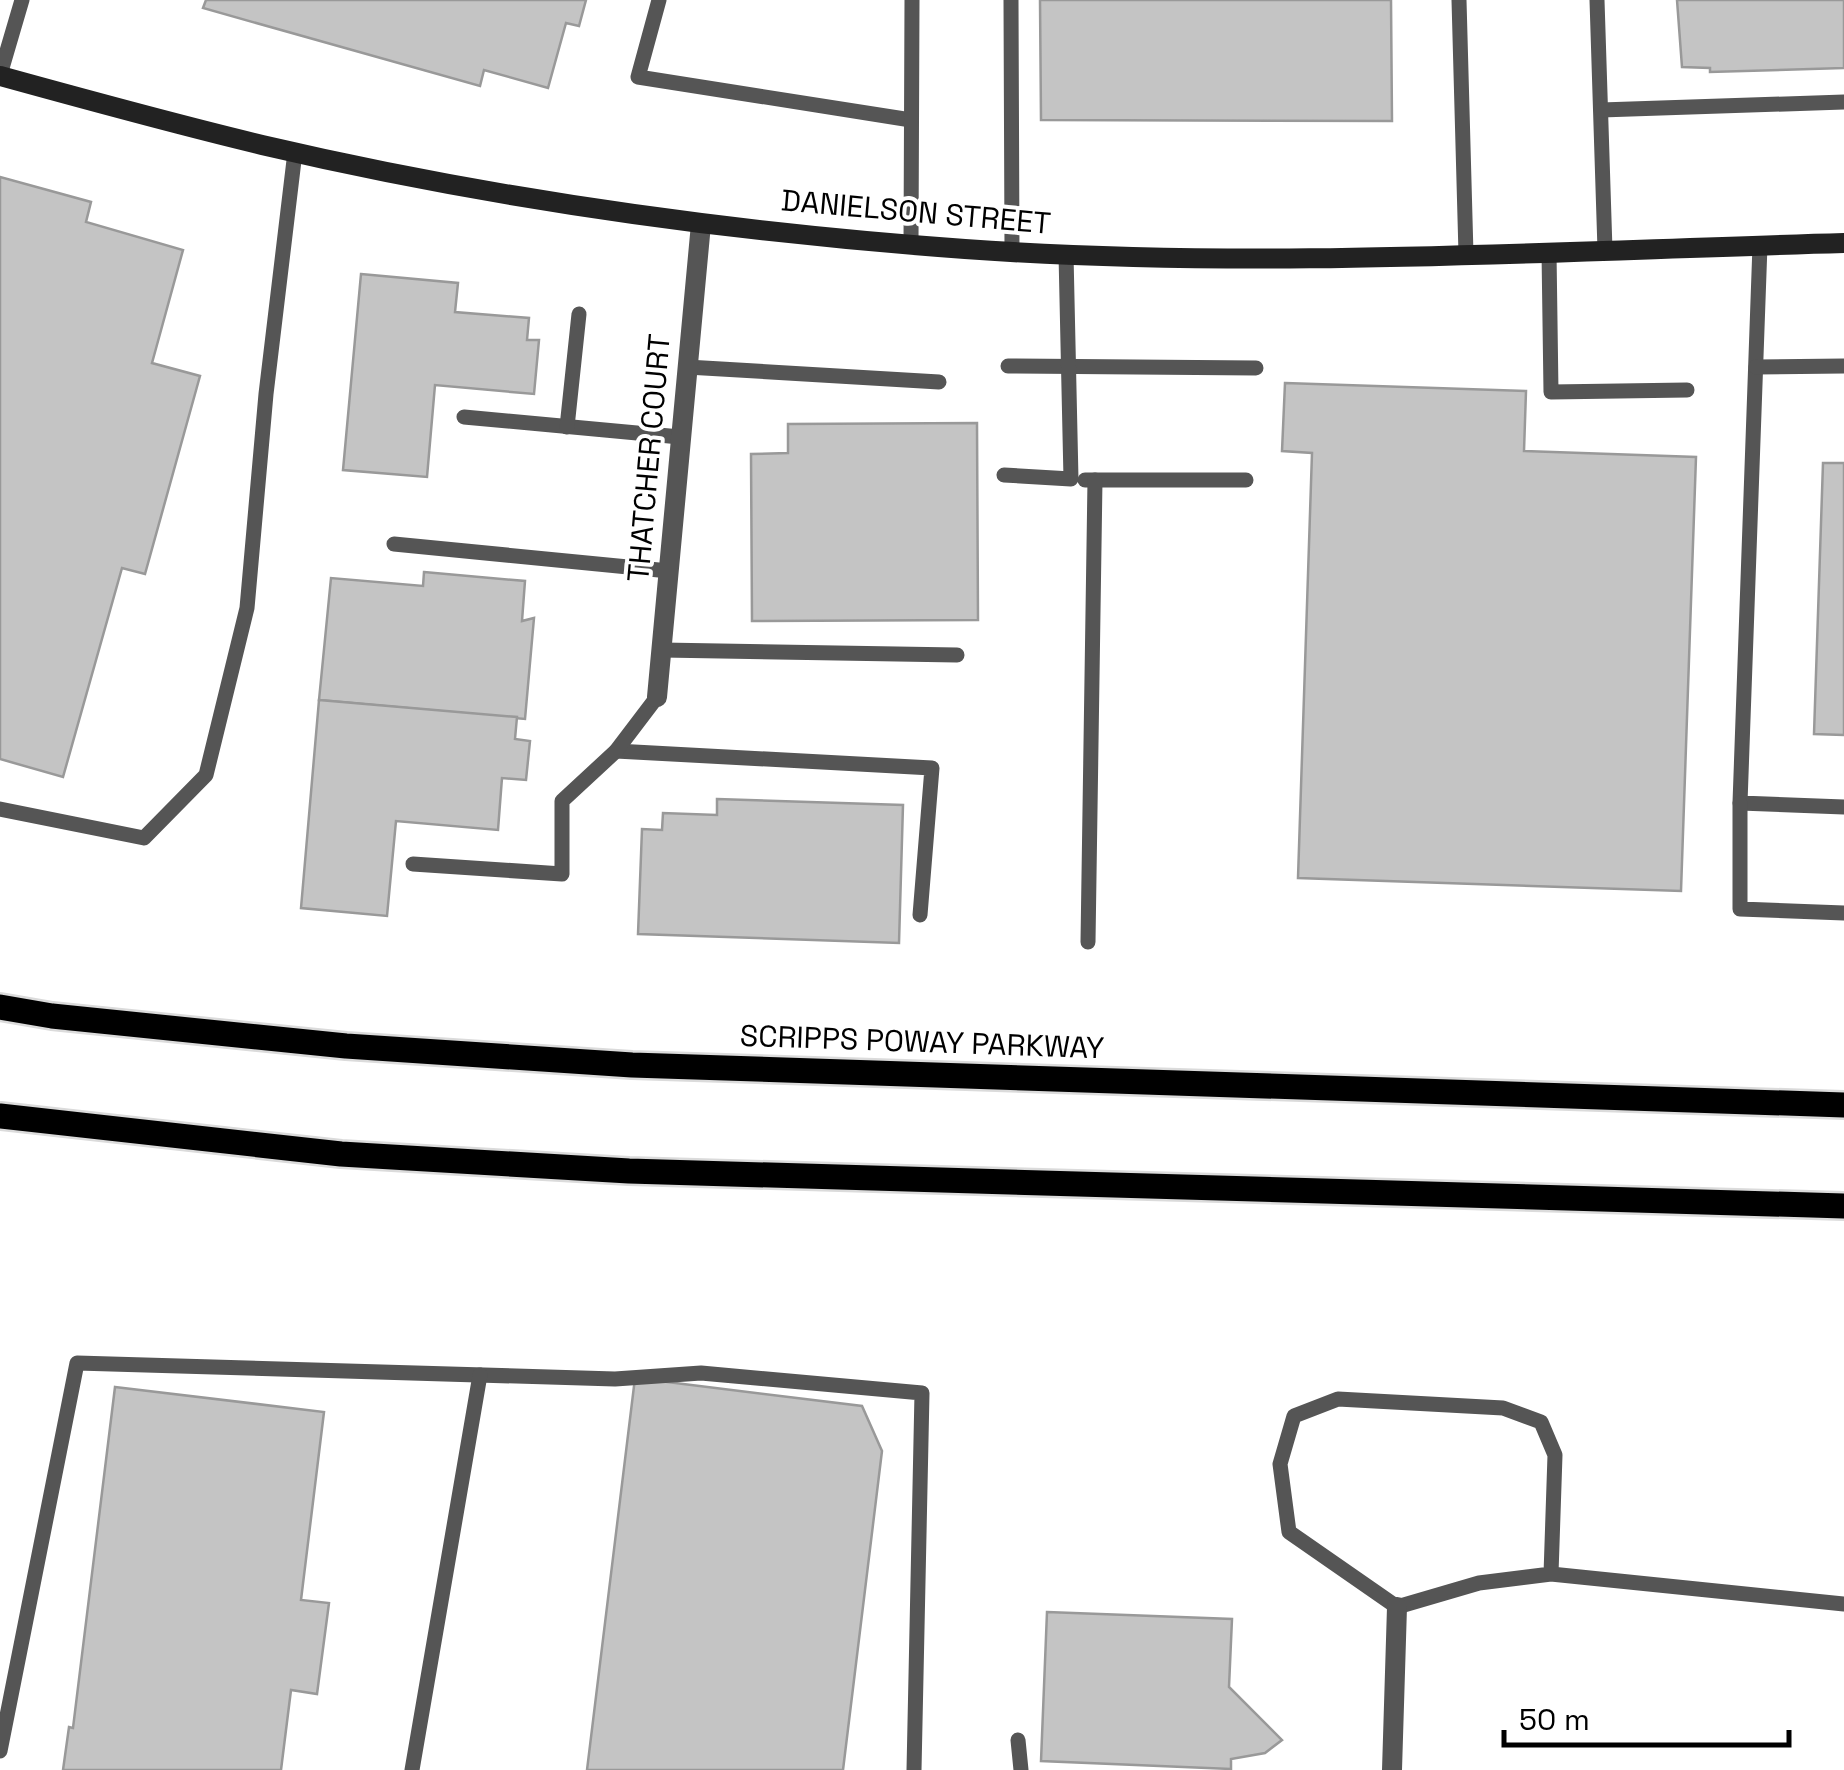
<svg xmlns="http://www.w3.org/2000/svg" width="1844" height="1770" viewBox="0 0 1844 1770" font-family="'Space Grotesk',sans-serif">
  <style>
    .building { fill: #c4c4c4; stroke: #999; stroke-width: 2.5 }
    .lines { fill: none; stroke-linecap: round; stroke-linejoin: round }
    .primary-casing { stroke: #dbdbdb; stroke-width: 30 }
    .lane { stroke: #555; stroke-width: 15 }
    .street { stroke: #555; stroke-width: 20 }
    .secondary { stroke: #222; stroke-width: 20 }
    .primary { stroke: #000; stroke-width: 25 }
    .labels { text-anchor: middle; stroke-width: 8; stroke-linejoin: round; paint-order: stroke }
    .street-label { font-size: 30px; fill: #000; stroke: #fff }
  </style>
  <rect width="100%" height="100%" fill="#fff"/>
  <g class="building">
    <polygon points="206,0 586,0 579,26 566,23 548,88 484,70 480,86 203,8"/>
    <polygon points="1040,0 1391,0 1392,121 1041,120"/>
    <polygon points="1677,0 1844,0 1844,68 1710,72 1710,68 1682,67"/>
    <polygon points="0,177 91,202 86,222 183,250 152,363 200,376 145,574 122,568 63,777 0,759"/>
    <polygon points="361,274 458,283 455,312 529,318 527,340 539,340 534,394 435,385 427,477 343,470"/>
    <polygon points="1285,383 1526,391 1524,451 1696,457 1681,891 1298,878 1312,453 1282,451"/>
    <polygon points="977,423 978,620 752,621 751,454 788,453 788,424"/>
    <polygon points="1823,463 1844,463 1844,735 1814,734"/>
    <polygon points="424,572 525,581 522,621 534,618 525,719 319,700 331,578 423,586"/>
    <polygon points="319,700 517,717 515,739 530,741 526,780 502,778 498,830 396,821 387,916 301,908"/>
    <polygon points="717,799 903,805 899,943 638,934 642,829 662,830 663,813 717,815"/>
    <polygon points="635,1378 862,1406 882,1451 843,1770 587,1770"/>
    <polygon points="115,1387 324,1412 301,1600 329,1603 317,1694 291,1690 281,1770 63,1770 69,1727 73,1728"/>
    <polygon points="1047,1612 1232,1619 1229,1687 1282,1740 1265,1753 1231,1759 1231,1769 1041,1761"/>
  </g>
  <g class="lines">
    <g class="primary-casing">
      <g id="primary">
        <polyline points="0,1007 52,1016 346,1046 632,1065 1844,1105"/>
        <polyline points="0,1116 341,1154 629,1171 1844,1206"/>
      </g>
    </g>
    <g class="lane">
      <polyline points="659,0 638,77 911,120"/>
      <polyline points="1011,0 1012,252"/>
      <polyline points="1459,0 1466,254"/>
      <polyline points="1597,0 1605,250"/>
      <polyline points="0,75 22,0"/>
      <polyline points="1601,110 1844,102"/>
      <polyline points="911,244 912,0"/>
      <polyline points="1760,245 1740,803 1844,807"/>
      <polyline points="1549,252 1551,392 1687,390"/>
      <polyline points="1008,366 1256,368"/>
      <polyline points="687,367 939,382"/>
      <polyline points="1756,367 1844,366"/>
      <polyline points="464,417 680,437"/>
      <polyline points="567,427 579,314"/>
      <polyline points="1004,475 1071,479 1066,254"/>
      <polyline points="1085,480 1246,480"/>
      <polyline points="394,544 669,571"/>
      <polyline points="662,650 957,655"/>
      <polyline points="616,751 932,768 920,915"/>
      <polyline points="1740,803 1740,909 1844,913"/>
      <polyline points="0,809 144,838 206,775 247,608 266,394 295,152"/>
      <polyline points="413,864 562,874 562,801 616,751 657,697"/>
      <polyline points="1088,942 1095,480"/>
      <polyline points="1551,1574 1555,1455 1541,1422 1503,1408 1338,1399 1294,1416 1280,1464 1289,1532 1397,1607 1479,1583 1551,1574 1844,1604"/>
      <polyline points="1018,1740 1021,1770"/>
      <polyline points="0,1751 77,1363 615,1379 701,1373 922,1393 914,1770"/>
      <polyline points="412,1770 480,1375"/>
    </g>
    <g class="street">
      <polyline points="657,697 701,224"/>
      <polyline points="1392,1770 1397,1607"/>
    </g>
    <path class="secondary" d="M0,76c87,24 174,48 262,69 231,54 467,87 703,104 292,21 586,2 879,-6"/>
    <use href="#primary" class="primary"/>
  </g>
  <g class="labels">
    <g class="street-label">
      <text transform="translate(916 212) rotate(5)" y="10">DANIELSON STREET</text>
      <text transform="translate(649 458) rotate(-85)" y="10">THATCHER COURT</text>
      <text transform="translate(922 1042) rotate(2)" y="10">SCRIPPS POWAY PARKWAY</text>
    </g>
  </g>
  <path d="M1504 1730v15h285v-15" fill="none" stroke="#000000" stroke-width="5"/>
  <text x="1519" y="1730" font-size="30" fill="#000000" stroke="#ffffff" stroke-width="8" paint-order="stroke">50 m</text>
</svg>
